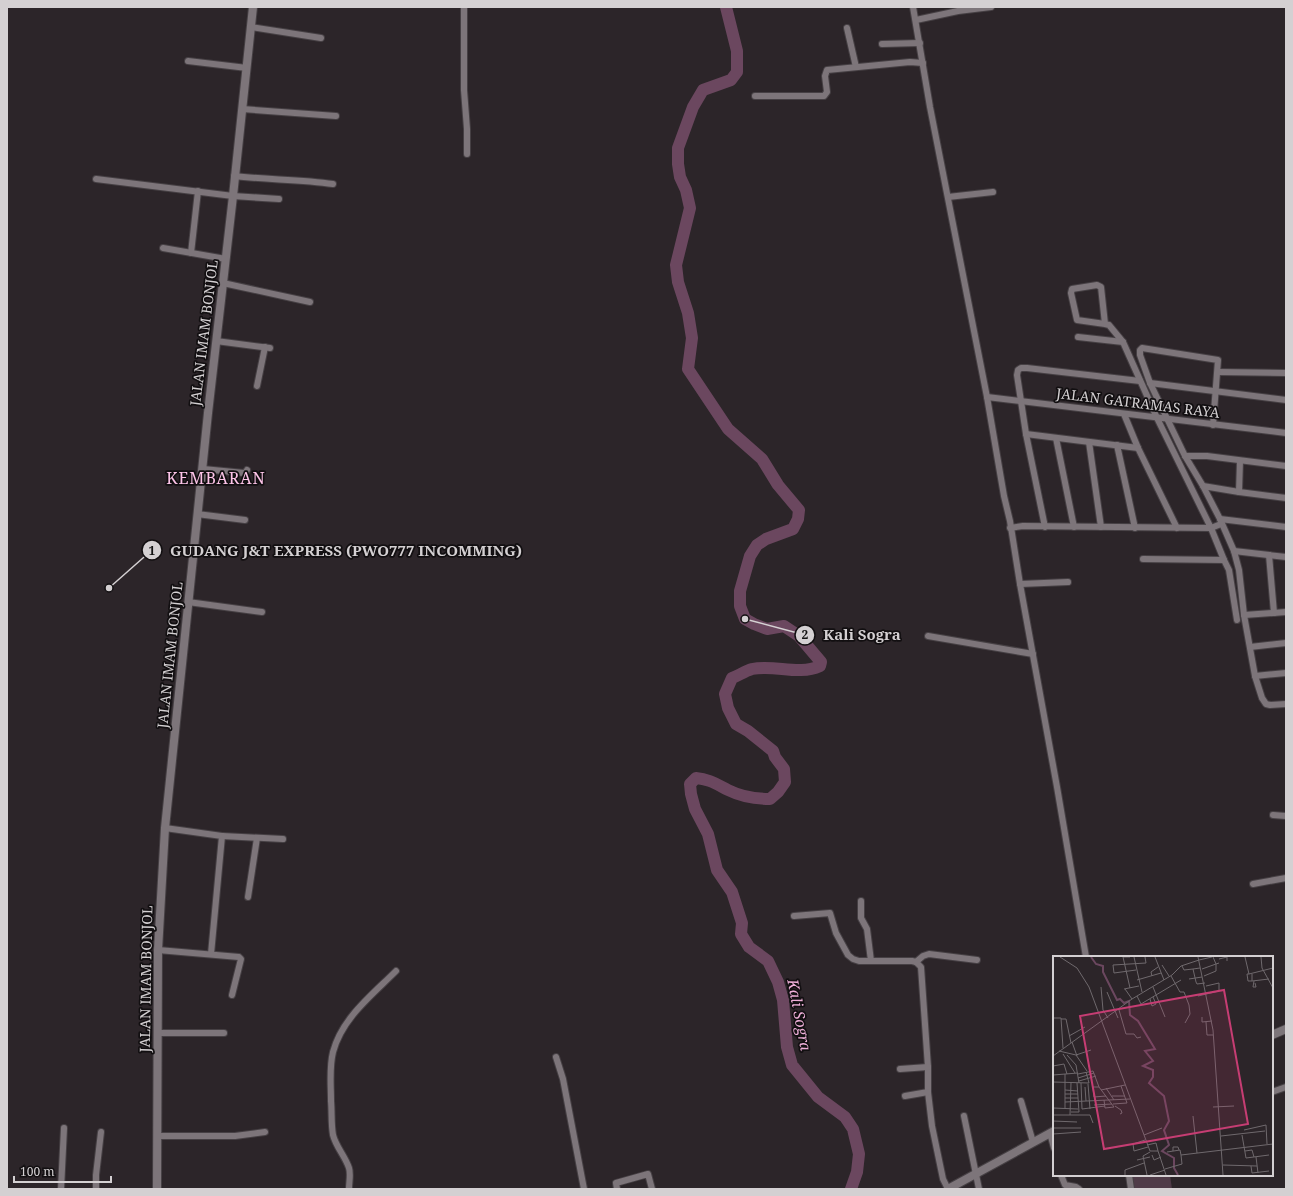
<svg xmlns="http://www.w3.org/2000/svg" width="1293" height="1196" viewBox="0 0 1293 1196" font-family="'Noto Serif',serif">
  <style>
    .green { fill: #503b48 }
    .lines { fill: none; stroke-linecap: round; stroke-linejoin: round }
    .river { stroke: #6b475f; stroke-width: 12 }
    .street-casing { stroke: #464044; stroke-width: 8 }
    .secondary-casing { stroke: #464044; stroke-width: 10 }
    .street { stroke: #7d757a; stroke-width: 6 }
    .secondary { stroke: #7d757a; stroke-width: 8 }
    .labels { text-anchor: middle; stroke-width: 3.5; stroke-linejoin: round; paint-order: stroke }
    .street-label { font-size: 14px; fill: #d4d0d2; stroke: #120f11 }
    .water-label { font-size: 15px; font-style: italic; fill: #eeafd8; stroke: #120f11 }
    .quarter-label { font-size: 16px; letter-spacing: 1px; fill: #fdc4e8; stroke: #120f11 }
    .inset-river { fill: none; stroke: #6b475f; stroke-width: 2 }
    .inset-road { fill: none; stroke: #6f696d; stroke-width: 1 }
    .view { fill: #c63d73; fill-opacity: 0.15; stroke: #c63d73; stroke-width: 2 }
    .inset-edge { fill: none; stroke: #d4d0d2; stroke-width: 2 }
    .leader { fill: none; stroke: #d4d0d2; stroke-width: 1.5 }
    .callout-dot { fill: #d4d0d2; stroke: #120f11; stroke-width: 1.5 }
    .mark-label { font-size: 12px; text-anchor: middle; font-weight: bold; fill: #111 }
    .callout-label { font-size: 15px; text-anchor: middle; font-weight: bold; fill: #d4d0d2; stroke: #120f11; stroke-width: 3.5; stroke-linejoin: round; paint-order: stroke }
  </style>
  <rect width="100%" height="100%" fill="#2c2529"/>
  <polygon class="green" points="1131,1175 1170,1175 1172,1189 1134,1189"/>
  <g class="lines">
    <path class="river" d="M726,7l11,44v21l-6,8 -28,10 -10,17 -15,41v16l2,13 6,13 4,18 -14,57 2,17 10,31 4,25 -4,31 40,60 34,30 16,26 21,25 -1,9 -5,10 -27,10 -9,6 -7,11 -10,35v15l5,13 9,5 13,5 17,-3 15,10 22,26 -1,4c-22,10 -45,-2 -68,3 -7,2 -14,7 -20,9l-7,16 3,14 8,16 12,7 25,20 2,6 9,12 1,13 -7,10 -8,7c-13,0 -30,-3 -42,-9 -12,-6 -19,-11 -32,-12l-6,6 1,10 4,15 13,25 9,36 15,22 10,31 -1,11 8,13 19,14 10,21 5,18 4,47 5,18 26,32 27,20 8,12 6,25 -2,18 -6,17"/>
    <g class="street-casing">
      <g id="street">
        <polyline points="464,7 464,90 467,129 467,154"/>
        <polyline points="913,7 930,107 987,397 1004,496 1010,521 1020,584 1057,787 1086,957"/>
        <polyline points="916,20 958,11 991,7"/>
        <polyline points="251,27 321,38"/>
        <polyline points="847,28 856,67"/>
        <polyline points="882,44 920,43"/>
        <polyline points="188,61 247,68"/>
        <polyline points="755,96 824,96 827,92 825,76 827,70 910,62 923,63"/>
        <polyline points="242,109 336,116"/>
        <path d="M234,176c33,4 66,3 99,8"/>
        <polyline points="96,179 233,196 279,199"/>
        <polyline points="948,197 993,192"/>
        <polyline points="163,248 226,259"/>
        <polyline points="191,253 198,191"/>
        <polyline points="223,283 310,302"/>
        <polyline points="1105,324 1101,287 1097,285 1072,289 1071,293 1077,320 1105,324 1109,325 1123,342 1157,418 1211,528 1224,560 1229,570 1237,620"/>
        <polyline points="1078,337 1123,342"/>
        <polyline points="216,341 270,348"/>
        <polyline points="1218,372 1286,373"/>
        <polyline points="1150,383 1286,400"/>
        <polyline points="257,386 265,347"/>
        <polyline points="987,397 1286,433"/>
        <polyline points="1124,414 1138,448 1177,528"/>
        <polyline points="1213,425 1218,360 1142,348 1140,350 1140,355 1150,383 1185,456 1203,486 1220,519 1234,551 1239,570 1244,615 1255,676 1262,698 1266,704 1270,705 1286,704"/>
        <polyline points="1026,434 1138,448"/>
        <polyline points="1056,438 1074,527"/>
        <polyline points="1089,442 1101,527"/>
        <polyline points="1117,445 1135,528"/>
        <polyline points="1185,456 1207,456 1286,466"/>
        <polyline points="203,469 244,473 246,472 247,470"/>
        <polyline points="1203,486 1239,492 1286,498"/>
        <polyline points="1239,492 1240,461"/>
        <polyline points="197,514 245,520"/>
        <polyline points="1220,519 1286,527"/>
        <polyline points="1045,527 1026,434 1017,375 1018,370 1021,368 1027,368 1140,381"/>
        <polyline points="1010,528 1023,526 1211,528 1221,524"/>
        <polyline points="1234,551 1286,557"/>
        <polyline points="1269,555 1274,613"/>
        <polyline points="1143,559 1224,560"/>
        <polyline points="1020,584 1068,582"/>
        <polyline points="188,602 262,612"/>
        <polyline points="1244,615 1286,612"/>
        <polyline points="928,636 1033,654"/>
        <polyline points="1250,647 1286,643"/>
        <polyline points="1255,676 1286,673"/>
        <polyline points="1273,815 1286,816"/>
        <polyline points="165,828 222,836 211,954"/>
        <polyline points="222,836 283,839"/>
        <polyline points="1253,884 1286,878"/>
        <polyline points="248,897 257,838"/>
        <polyline points="861,901 861,918 867,929 871,961"/>
        <polyline points="794,916 830,913 836,933 848,955 853,959 859,961 912,961 916,962 921,967 928,1067 928,1092 932,1126 943,1179 948,1189"/>
        <polyline points="158,950 239,957 241,959 232,995"/>
        <polyline points="916,962 923,956 929,954 977,960"/>
        <polyline points="157,1033 224,1033"/>
        <polyline points="556,1057 563,1079 584,1189"/>
        <polyline points="900,1069 928,1067"/>
        <polyline points="1272,1092 1286,1087"/>
        <polyline points="905,1096 928,1092"/>
        <polyline points="1021,1101 1033,1142"/>
        <polyline points="964,1116 979,1189"/>
        <polyline points="1050,1133 1054,1148"/>
        <polyline points="157,1136 235,1136 265,1132"/>
        <polyline points="1061,1175 1065,1185 1076,1187 1079,1189"/>
        <polyline points="1129,1175 1131,1189"/>
        <polyline points="61,1189 64,1128"/>
        <polyline points="96,1189 96,1175 101,1132"/>
        <path d="M349,1189c0,-7 2,-15 0,-21 -4,-12 -13,-21 -16,-33 -2,-12 -1,-22 -2,-34 0,-16 -2,-33 2,-49 9,-34 39,-57 63,-81"/>
        <polyline points="617,1189 616,1183 648,1174 652,1189"/>
      </g>
    </g>
    <g class="secondary-casing">
      <g id="secondary">
        <polyline points="1272,1035 1286,1029"/>
        <polyline points="157,1189 158,950 165,828 208,413 233,196 253,7"/>
        <polyline points="948,1189 1054,1131"/>
      </g>
    </g>
    <use href="#street" class="street"/>
    <use href="#secondary" class="secondary"/>
  </g>
  <g class="labels">
    <g class="street-label">
      <text transform="translate(204 333) rotate(-83)" y="5">JALAN IMAM BONJOL</text>
      <text transform="translate(1138 403) rotate(7)" y="5">JALAN GATRAMAS RAYA</text>
      <text transform="translate(170 655) rotate(-84)" y="5">JALAN IMAM BONJOL</text>
      <text transform="translate(146 979) rotate(-89)" y="5">JALAN IMAM BONJOL</text>
    </g>
    <g class="water-label">
      <text transform="translate(799 1015) rotate(79)" y="5">Kali Sogra</text>
    </g>
    <g class="quarter-label">
      <text x="216" y="484">KEMBARAN</text>
    </g>
  </g>
  <g transform="translate(1053 956)">
    <rect width="220" height="220" fill="#2c2529"/>
    <path class="inset-river" d="M38,1l5,7 7,2v6l14,28 3,-1 4,4 5,-2 1,14 8,6 17,28 -10,2 8,10 -10,5 10,4v7l-4,6 15,13 5,25 -5,9 5,15 -7,6 12,7v10l4,7"/>
    <path class="inset-road" d="M7,1l17,11 12,19 61,164h8l8,24M81,1l8,35M102,1l9,23M145,1l15,73 10,145M192,1l4,17 24,-6M208,1l1,11 11,20M166,3l8,-2v4M146,4l13,-3M109,9l7,11M129,10l2,4 9,-1M147,12l-7,1 3,13 1,2 8,-1M149,13l14,-5 -3,-7M83,14l-22,3 -1,-8 33,-2 -1,-6M196,18h-2l1,7h4M199,18v7l17,-2M99,20l-1,-4 7,-5M118,20l9,16h4l5,13 1,9 -5,9M151,20l12,-5v-7l3,-1M136,23l13,-2M84,24l24,-7M201,25l-1,6h3l-1,-4M48,31l2,23 5,8M100,31l12,30M77,32l-7,-31h7M71,33l15,-3M72,33l7,10M54,36l11,26M84,40l4,8 40,-24M145,40l21,-5v-8l-13,3M97,43l2,7 4,-2 -3,-7M66,54l7,24h8l3,4 4,-1M149,61v5l10,-1M0,62h8l2,30M8,63h5l5,24M153,66l1,13h6M16,80l16,-9M19,86l5,14M6,95l17,4 15,-5M10,98l12,19M14,99l9,10 3,18M23,99l11,16M0,100l79,-57 40,-24 9,-9 18,-6M0,110l11,-2 3,10M12,118v34M25,118l15,-3 6,16 15,20 -9,1 -1,-8M0,119l25,-2M25,122l16,-5M26,125l17,-5M0,126l36,1 -3,-11M28,127l1,26 23,-3M35,128l2,25M32,131l1,14M46,131h-6l1,10 12,-1M53,132l8,12M12,134l13,1M48,134l24,-5M12,138h13M59,140h13M12,142h13M12,146l65,-3M60,148l14,-1 -6,-17M41,149l18,-1M62,150l6,4 1,3 -2,1M160,151l21,-1M0,152l25,1M18,156h8l-2,-29M0,159h37l3,8M17,159l1,-32M140,160l4,37M0,165l24,1M0,172h28M191,174l22,-5 1,19M0,178l28,-2M91,179l18,-7M189,179l4,23 23,-3M168,180l44,-5M92,184l-12,4 1,7 14,-4M94,189l9,-2 2,8M120,195v-4h5l1,3M192,195l7,-1 2,7M114,196l13,-2 1,5M99,199l2,5 7,-3M203,201l2,16M84,204l13,-3M170,209l34,1M198,210l1,7 17,-2M112,213l17,-5 -1,-9 92,-11M72,219v-5l19,-7M94,219l-4,-19 7,-4M97,219l15,-5"/>
    <path class="view" d="M171,34l24,134 -144,25 -24,-133z"/>
    <rect width="220" height="220" class="inset-edge"/>
  </g>
  <path class="leader" d="M109 588L152 550M745 619L805 635"/>
  <g class="callout-dot">
    <circle cx="109" cy="588" r="4"/>
    <circle cx="745" cy="619" r="4"/>
    <circle cx="152" cy="550" r="10"/>
    <circle cx="805" cy="635" r="10"/>
  </g>
  <g class="mark-label">
    <text x="152" y="555">1</text>
    <text x="805" y="639">2</text>
  </g>
  <g class="callout-label">
    <text x="346" y="556">GUDANG J&amp;T EXPRESS (PWO777 INCOMMING)</text>
    <text x="862" y="640">Kali Sogra</text>
  </g>
  <rect width="1293" height="1196" fill="none" stroke="#d4d0d2" stroke-width="16"/>
  <path d="M14 1176v6h97v-6" fill="none" stroke="#d4d0d2" stroke-width="2"/>
  <text x="20" y="1176" font-size="12" fill="#d4d0d2" stroke="#120f11" stroke-width="3" paint-order="stroke">100 m</text>
</svg>
